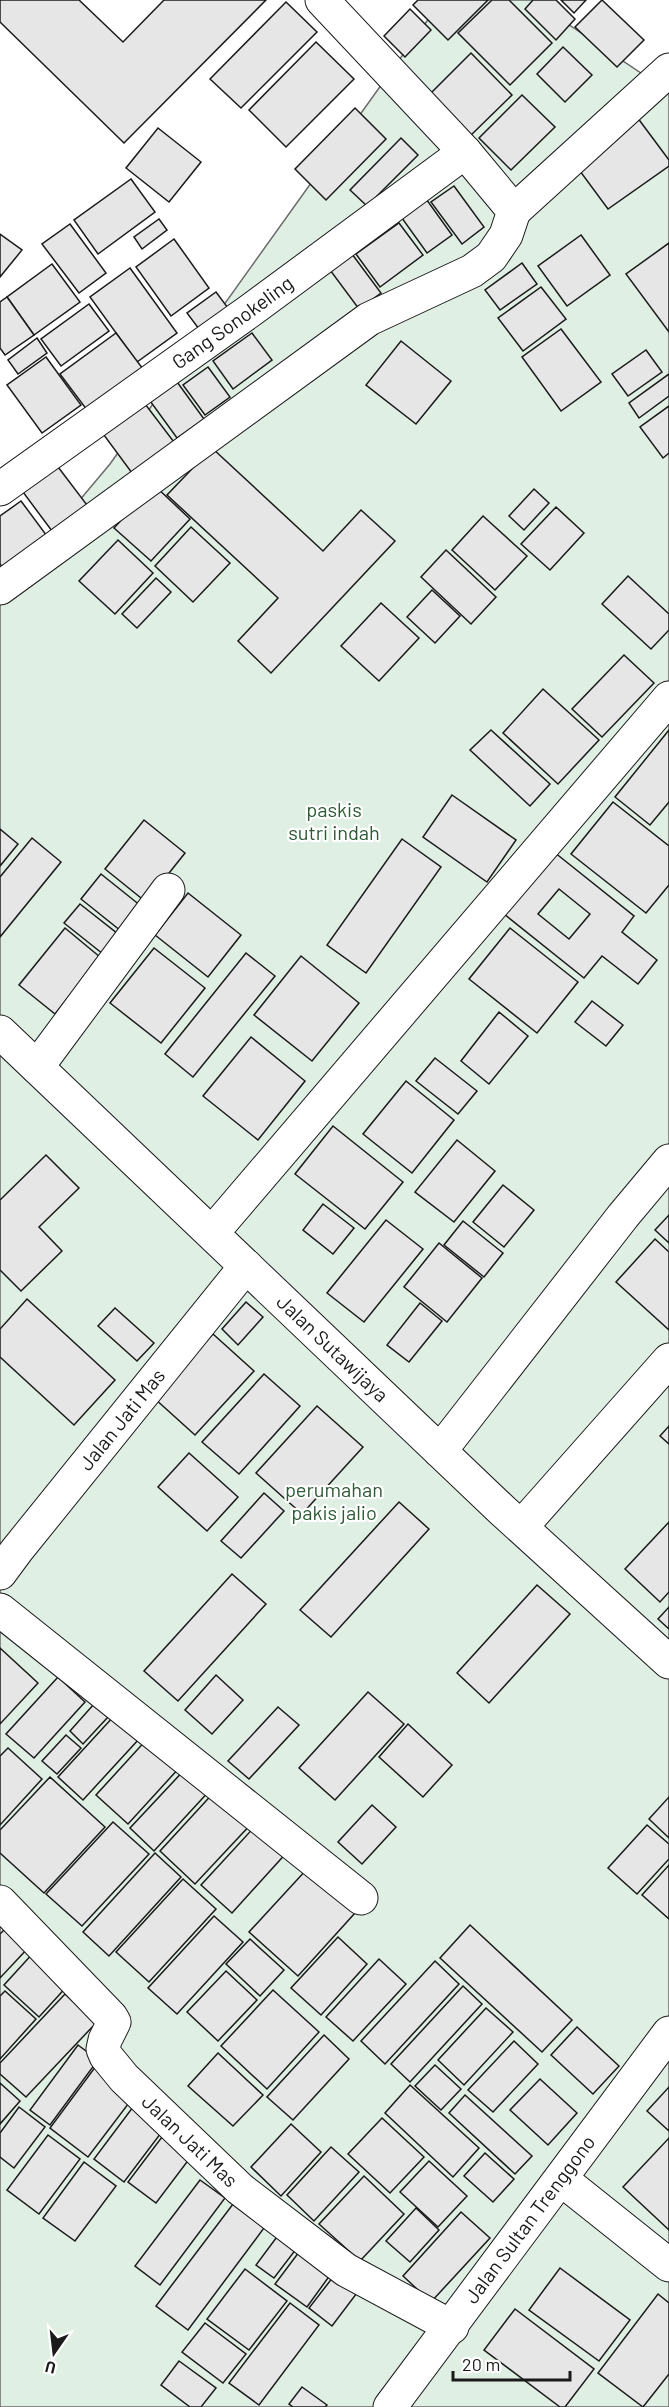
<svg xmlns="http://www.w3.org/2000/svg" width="669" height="2407" viewBox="0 0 669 2407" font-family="Barlow,sans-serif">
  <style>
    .green { fill: #e0efe3; stroke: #6a6a6a; stroke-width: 1.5 }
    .building { fill: #e6e6e6; stroke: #1a1a1a; stroke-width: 1.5; fill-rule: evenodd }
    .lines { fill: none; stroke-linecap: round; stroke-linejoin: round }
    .minor-casing { stroke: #1a1a1a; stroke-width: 35 }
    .minor { stroke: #fff; stroke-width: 33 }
    .labels { text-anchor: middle; stroke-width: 4.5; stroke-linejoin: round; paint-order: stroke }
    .street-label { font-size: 20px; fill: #1a1a1a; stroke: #fff }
    .park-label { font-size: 20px; fill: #2b5a34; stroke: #fff }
  </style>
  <rect width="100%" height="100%" fill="#fff"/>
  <polygon class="green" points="442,0 532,0 669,92 669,2407 0,2407 0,595 110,464"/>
  <g class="building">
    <polygon points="0,0 79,0 123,42 164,0 266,0 124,143 0,22"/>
    <polygon points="418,0 488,0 448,40 413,5"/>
    <polygon points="492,0 509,0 552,43 510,85 458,33"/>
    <polygon points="533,0 556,0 575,19 556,40 525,9"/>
    <polygon points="561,0 586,0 574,13"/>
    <polygon points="602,0 644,40 617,67 575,27"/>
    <polygon points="286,2 317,32 241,108 210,79"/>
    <polygon points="410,9 431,30 405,57 384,36"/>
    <polygon points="316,42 354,79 286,147 249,110"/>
    <polygon points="563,47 592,75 565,102 537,74"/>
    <polygon points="471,53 512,95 468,138 427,97"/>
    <polygon points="522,95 555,127 511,170 479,138"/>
    <polygon points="355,108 386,139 326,200 295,169"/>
    <polygon points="637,117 669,160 669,166 608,209 574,163"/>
    <polygon points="158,128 201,162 169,202 126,168"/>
    <polygon points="401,138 418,155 367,206 350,190"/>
    <polygon points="131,179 155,212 98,254 74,220"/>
    <polygon points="454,186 484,227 462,244 431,202"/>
    <polygon points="424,196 452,235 427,253 399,214"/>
    <polygon points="159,219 167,230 142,249 134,237"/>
    <polygon points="399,223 423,255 380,287 356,254"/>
    <polygon points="70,224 106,273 79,293 42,244"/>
    <polygon points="0,234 22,250 0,277"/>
    <polygon points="581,235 610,275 567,306 538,266"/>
    <polygon points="174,239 209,288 171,316 136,267"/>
    <polygon points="669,243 669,332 626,274"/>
    <polygon points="352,254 381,293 359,309 330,270"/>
    <polygon points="522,263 537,284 500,310 485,290"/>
    <polygon points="52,264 80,302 34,335 7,297"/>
    <polygon points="130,268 177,333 137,362 90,297"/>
    <polygon points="541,287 566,319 523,351 498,318"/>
    <polygon points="216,292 228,308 199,329 187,313"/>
    <polygon points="7,297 34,335 5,355 0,348 0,302"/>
    <polygon points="89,304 109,331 61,366 41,339"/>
    <polygon points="561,329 601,382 561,411 522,357"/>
    <polygon points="116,333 146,373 90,414 60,374"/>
    <polygon points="252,333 272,360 233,389 213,361"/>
    <polygon points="37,338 47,353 18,374 8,360"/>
    <polygon points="401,341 451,381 416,424 366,385"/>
    <polygon points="646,350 662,372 628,396 612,374"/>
    <polygon points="46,357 81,405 42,433 7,385"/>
    <polygon points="208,367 230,397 205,415 183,385"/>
    <polygon points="669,374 669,396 639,418 629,403"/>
    <polygon points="172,375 204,419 177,438 145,394"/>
    <polygon points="139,396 174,442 132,473 98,427"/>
    <polygon points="669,406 669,453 663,458 640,427"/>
    <polygon points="212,448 323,551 361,510 395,541 271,673 238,641 278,598 167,495"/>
    <polygon points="52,459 87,505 52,531 17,484"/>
    <polygon points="154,485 190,519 151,561 114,528"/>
    <polygon points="534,489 549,503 524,530 509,516"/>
    <polygon points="21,501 47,536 3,568 0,564 0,516"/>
    <polygon points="556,507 584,533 550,570 521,544"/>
    <polygon points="483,516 527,556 495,590 452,550"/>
    <polygon points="191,527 230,563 193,602 155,566"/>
    <polygon points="118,540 153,573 115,614 79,581"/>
    <polygon points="446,550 496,597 471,624 421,577"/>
    <polygon points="628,576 669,614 669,630 651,649 602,604"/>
    <polygon points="156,578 171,592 137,628 122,614"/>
    <polygon points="432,590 460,616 435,643 407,617"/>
    <polygon points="381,603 419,638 379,681 341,646"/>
    <polygon points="624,655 654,683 602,737 572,709"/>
    <polygon points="543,689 599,740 558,784 503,733"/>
    <polygon points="491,730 550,784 530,806 470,750"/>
    <polygon points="669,730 669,802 650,825 615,797"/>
    <polygon points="452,795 516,840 487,882 423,837"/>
    <polygon points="613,802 669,846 669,885 646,913 571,854"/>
    <polygon points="144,820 185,853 146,902 105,869"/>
    <polygon points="0,829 18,844 0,866"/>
    <polygon points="32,838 61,862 0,937 0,877"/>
    <polygon points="402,839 441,867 366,973 327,945"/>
    <path d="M554,852l80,64 -12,16 35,28 -19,24 -36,-28 -18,22 -80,-64zM559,889l31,25 -21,25 -31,-25z"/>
    <polygon points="101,874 141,906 121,931 81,899"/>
    <polygon points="188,893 241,935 208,977 155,935"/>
    <polygon points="80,904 118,934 103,954 64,923"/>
    <polygon points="65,928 100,957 55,1014 19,985"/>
    <polygon points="510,928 578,982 537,1033 469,979"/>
    <polygon points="154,948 205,988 161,1043 110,1003"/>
    <polygon points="246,953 275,976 193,1077 165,1054"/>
    <polygon points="301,956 359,1003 312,1061 254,1015"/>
    <polygon points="592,1001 623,1025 606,1046 575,1022"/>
    <polygon points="499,1012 528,1036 489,1084 461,1061"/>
    <polygon points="251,1037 305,1081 258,1140 203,1096"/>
    <polygon points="435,1058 477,1091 458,1114 416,1081"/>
    <polygon points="406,1081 454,1120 412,1173 363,1134"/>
    <polygon points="333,1126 403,1182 365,1229 295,1174"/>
    <polygon points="457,1140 495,1171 454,1222 415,1192"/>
    <polygon points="46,1155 79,1188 39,1227 62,1251 21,1291 0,1270 0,1200"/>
    <polygon points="503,1185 534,1210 504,1247 473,1222"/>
    <polygon points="323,1204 354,1228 333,1254 303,1230"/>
    <polygon points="669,1215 669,1243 655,1230"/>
    <polygon points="386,1220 423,1249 364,1322 327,1293"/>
    <polygon points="463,1221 503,1253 484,1277 444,1245"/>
    <polygon points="655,1239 669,1252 669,1330 616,1282"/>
    <polygon points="439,1243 482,1278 447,1322 404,1287"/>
    <polygon points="27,1299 115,1380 74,1425 0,1357 0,1329"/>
    <polygon points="246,1302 263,1317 238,1345 222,1329"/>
    <polygon points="420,1303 442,1321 409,1362 387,1345"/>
    <polygon points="115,1308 154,1343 137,1361 98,1326"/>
    <polygon points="213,1334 254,1371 195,1435 154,1398"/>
    <polygon points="264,1374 300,1406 239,1474 202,1442"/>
    <polygon points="317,1406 363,1447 302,1514 256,1473"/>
    <polygon points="669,1426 669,1444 660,1436"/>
    <polygon points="189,1453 238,1497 207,1531 158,1487"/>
    <polygon points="264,1493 284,1511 241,1558 221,1541"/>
    <polygon points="399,1502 429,1529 331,1637 300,1610"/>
    <polygon points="669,1522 669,1592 660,1602 625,1569"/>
    <polygon points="232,1574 266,1604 178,1701 144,1671"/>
    <polygon points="537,1585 570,1614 489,1703 457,1673"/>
    <polygon points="669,1607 669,1629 658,1619"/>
    <polygon points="0,1648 38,1683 0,1724"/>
    <polygon points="216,1675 243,1700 212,1734 185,1710"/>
    <polygon points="58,1677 85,1702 34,1758 6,1734"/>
    <polygon points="368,1692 404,1724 335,1800 299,1768"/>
    <polygon points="94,1704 108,1717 83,1744 70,1731"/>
    <polygon points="278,1707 299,1725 249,1779 228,1761"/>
    <polygon points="114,1716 139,1739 83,1800 58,1777"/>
    <polygon points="408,1724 452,1765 423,1797 379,1757"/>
    <polygon points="66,1735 81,1748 57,1774 42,1761"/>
    <polygon points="148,1738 180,1767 128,1824 96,1795"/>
    <polygon points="8,1748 42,1779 0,1825 0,1756"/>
    <polygon points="188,1766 212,1788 154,1851 130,1828"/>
    <polygon points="50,1777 105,1827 44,1893 0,1853 0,1830"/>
    <polygon points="217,1789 253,1822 195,1884 160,1851"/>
    <polygon points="669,1797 669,1838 649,1819"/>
    <polygon points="372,1805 396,1827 362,1864 338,1842"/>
    <polygon points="113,1822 149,1854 82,1926 46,1894"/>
    <polygon points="259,1822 289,1850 232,1913 201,1885"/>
    <polygon points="647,1825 669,1844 669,1859 637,1894 608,1868"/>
    <polygon points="155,1853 181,1877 109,1956 83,1932"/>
    <polygon points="669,1865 669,1919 642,1895"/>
    <polygon points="307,1869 355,1913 298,1976 249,1932"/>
    <polygon points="183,1879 216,1909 149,1982 116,1952"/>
    <polygon points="214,1916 243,1942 177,2014 148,1988"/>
    <polygon points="470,1925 572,2020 542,2052 440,1958"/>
    <polygon points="7,1927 29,1947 0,1978 0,1934"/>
    <polygon points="338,1937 367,1964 321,2015 291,1988"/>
    <polygon points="250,1939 284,1970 260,1996 226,1964"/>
    <polygon points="35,1951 70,1983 39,2017 4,1985"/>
    <polygon points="379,1959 406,1984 353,2041 326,2017"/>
    <polygon points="435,1961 459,1984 385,2064 361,2041"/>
    <polygon points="226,1971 257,2000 218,2041 187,2012"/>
    <polygon points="463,1986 482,2004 410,2082 391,2064"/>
    <polygon points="273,1990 319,2032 267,2089 221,2046"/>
    <polygon points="5,1991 36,2019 0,2059 0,1996"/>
    <polygon points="65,1994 96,2023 26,2097 0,2074 0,2063"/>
    <polygon points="486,2008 513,2032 464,2085 438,2060"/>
    <polygon points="577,2027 619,2066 593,2094 551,2055"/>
    <polygon points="324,2035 349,2059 293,2120 267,2097"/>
    <polygon points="514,2041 538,2064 493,2112 468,2090"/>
    <polygon points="78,2045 98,2060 50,2125 30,2110"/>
    <polygon points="218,2053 263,2095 233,2126 188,2086"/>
    <polygon points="435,2065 461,2089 441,2110 415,2086"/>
    <polygon points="96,2066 135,2095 88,2157 50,2128"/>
    <polygon points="540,2079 577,2113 548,2145 510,2110"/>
    <polygon points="0,2083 20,2101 0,2124"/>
    <polygon points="410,2085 479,2148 453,2177 385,2113"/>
    <polygon points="669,2087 669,2131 647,2111"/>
    <polygon points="465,2095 532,2156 515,2174 449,2113"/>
    <polygon points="19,2107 45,2127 14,2168 0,2157 0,2133"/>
    <polygon points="133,2107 164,2129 124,2182 94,2159"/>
    <polygon points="382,2118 424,2157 390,2193 348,2154"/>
    <polygon points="291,2124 321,2152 281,2196 251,2167"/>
    <polygon points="48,2135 80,2159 39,2214 7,2190"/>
    <polygon points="162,2137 190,2158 156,2203 128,2182"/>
    <polygon points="669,2138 669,2230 623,2187"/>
    <polygon points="331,2147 359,2172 314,2221 287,2195"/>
    <polygon points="485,2153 514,2179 493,2202 464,2176"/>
    <polygon points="429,2161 467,2196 438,2227 400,2192"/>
    <polygon points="84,2162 116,2186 75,2241 43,2218"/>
    <polygon points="364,2176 404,2214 360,2261 319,2224"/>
    <polygon points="200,2180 225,2198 160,2285 135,2266"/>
    <polygon points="233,2204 264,2228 188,2330 156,2306"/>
    <polygon points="416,2208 439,2230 410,2262 386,2241"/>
    <polygon points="461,2212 490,2238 431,2302 403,2276"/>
    <polygon points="282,2230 300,2244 274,2278 256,2265"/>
    <polygon points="302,2248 333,2271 307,2307 275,2284"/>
    <polygon points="560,2268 630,2320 599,2361 529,2310"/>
    <polygon points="245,2269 287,2301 249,2350 207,2319"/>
    <polygon points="337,2272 360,2289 332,2326 309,2308"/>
    <polygon points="658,2294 669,2303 669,2374 643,2407 598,2373"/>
    <polygon points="290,2303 319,2325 259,2405 229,2383"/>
    <polygon points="515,2309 594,2369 565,2407 560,2407 484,2350"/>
    <polygon points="205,2323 246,2354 223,2383 182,2352"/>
    <polygon points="179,2361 216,2388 201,2407 190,2407 161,2385"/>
    <polygon points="302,2387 327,2405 325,2407 293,2407 289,2404"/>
  </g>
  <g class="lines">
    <g class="minor-casing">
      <g id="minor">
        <polyline points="514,211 669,70"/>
        <path id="s1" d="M0,489l251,-179 214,-158"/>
        <polyline points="0,588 369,319 472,271 491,257 506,235 514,211 465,152 322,0"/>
        <path id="s2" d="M0,1032l503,479 166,151"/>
        <polyline points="37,1067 168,890"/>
        <polyline points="212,1233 669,698"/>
        <polyline points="440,1451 623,1216 669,1161"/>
        <polyline points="522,1526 669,1360"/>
        <path id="s3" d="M0,1573l17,-23 229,-284"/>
        <polyline points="0,1610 361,1898"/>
        <path id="s4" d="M0,1902l111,115 3,5 -9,18 -2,9 3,7 18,22 116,111 106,81 106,57"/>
        <polyline points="561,2179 669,2265"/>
        <path id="s5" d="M390,2407l279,-374"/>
      </g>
    </g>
    <use href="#minor" class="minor"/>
  </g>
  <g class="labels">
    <g class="street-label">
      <text dy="7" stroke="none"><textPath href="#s1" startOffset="286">Gang Sonokeling</textPath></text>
      <text dy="7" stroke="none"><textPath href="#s2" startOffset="459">Jalan Sutawijaya</textPath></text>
      <text dy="7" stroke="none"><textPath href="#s3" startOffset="196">Jalan Jati Mas</textPath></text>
      <text dy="7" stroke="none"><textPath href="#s4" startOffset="322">Jalan Jati Mas</textPath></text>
      <text dy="7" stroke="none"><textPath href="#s5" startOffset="234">Jalan Sultan Trenggono</textPath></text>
    </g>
    <g class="park-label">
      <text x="334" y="817">paskis<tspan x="334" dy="23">sutri indah</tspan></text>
      <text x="334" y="1497">perumahan<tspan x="334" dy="23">pakis jalio</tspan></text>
    </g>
  </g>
  <g transform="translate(54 2353) rotate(194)" stroke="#ffffff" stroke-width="4.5" paint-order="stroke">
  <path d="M0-4.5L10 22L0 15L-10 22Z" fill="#1a1a1a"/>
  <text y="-9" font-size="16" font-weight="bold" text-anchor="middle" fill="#1a1a1a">U</text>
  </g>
  <path d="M453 2371v9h117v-9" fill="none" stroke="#1a1a1a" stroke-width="3"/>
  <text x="462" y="2371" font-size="18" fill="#1a1a1a" stroke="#ffffff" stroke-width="4.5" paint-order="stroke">20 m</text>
</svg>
